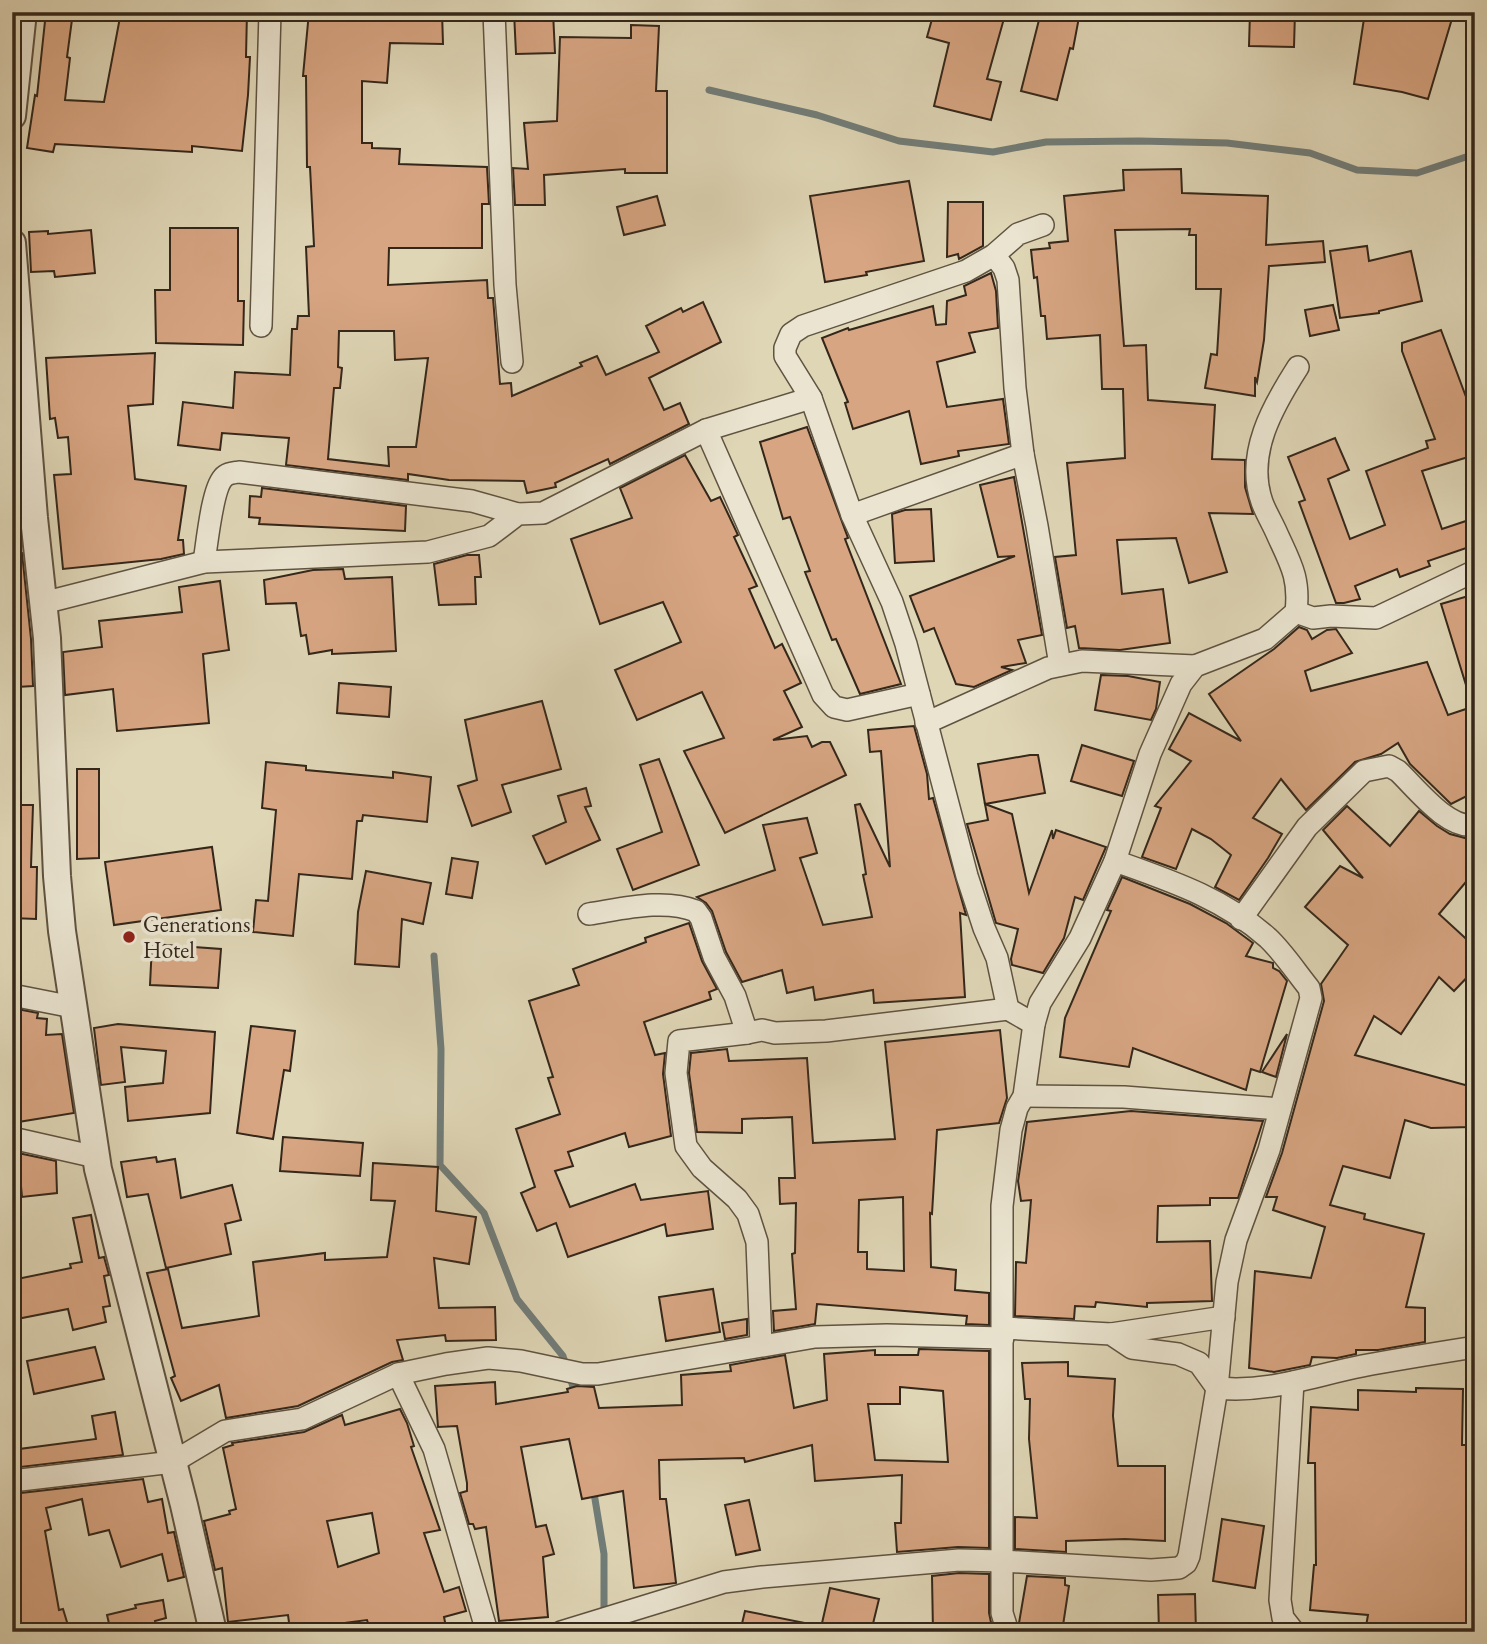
<svg xmlns="http://www.w3.org/2000/svg" width="1487" height="1644" viewBox="0 0 1487 1644" font-family="'EB Garamond',serif">
  <style>
    .lines { fill: none; stroke-linecap: round; stroke-linejoin: round }
    .stream { stroke: #717d79; stroke-width: 7 }
    .building { fill: #d7a582; stroke: #34271a; stroke-width: 2; fill-rule: evenodd }
    .minor-casing { stroke: #5f5341; stroke-width: 24 }
    .tertiary-casing { stroke: #5f5341; stroke-width: 30 }
    .minor { stroke: #eae4d0; stroke-width: 21 }
    .tertiary { stroke: #eae4d0; stroke-width: 26 }
    .poi-dot { fill: #8f2418; stroke: #eae4d0; stroke-width: 2.5 }
    .labels { text-anchor: middle; stroke-width: 7; stroke-linejoin: round; paint-order: stroke }
    .poi-label { font-size: 23px; fill: #34271a; stroke: #eae4d0; text-anchor: start }
  </style>
  <rect width="100%" height="100%" fill="#dfd6b6"/>
  <filter id="stains"><feTurbulence type="fractalNoise" baseFrequency=".00286" numOctaves="4"/><feColorMatrix values="0 0 0 0 .2 0 0 0 0 .09 0 0 0 0 .02 0 0 0 .5 -.17"/></filter>
  <radialGradient id="worn" r=".72"><stop offset=".6" stop-color="#630" stop-opacity="0"/><stop offset="1" stop-color="#630" stop-opacity=".3"/></radialGradient>
  <g class="lines">
    <g class="stream">
      <polyline points="709,90 817,115 899,141 993,152 1046,142 1139,141 1227,143 1310,153 1357,170 1417,173 1475,154"/>
      <polyline points="434,956 441,1049 440,1165 484,1213 517,1299 563,1356 575,1393"/>
      <polyline points="593,1487 604,1554 604,1632"/>
    </g>
  </g>
  <g class="building">
    <polygon points="46,12 73,12 67,57 70,58 65,100 104,102 121,12 247,12 246,57 250,57 248,95 242,151 192,146 192,152 55,144 53,152 27,148 35,95 37,96"/>
    <path d="M309,12h133l1,32 -53,-1 -3,40 -25,-2v62h10v5l28,1 -1,15 88,3 2,37h-7v44h-93l-1,37 99,-5 1,18h5l7,86 11,-1 1,13 70,-30 -2,-3 17,-7 9,19 53,-23 -13,-26 35,-18 2,4 20,-10 18,40 -72,36 15,32 16,-7 9,21 -79,40 -2,-5 -53,24 1,4 -29,6 -3,-12 -75,-1 -41,-6v6l-122,-15 3,-27 -67,-5 -2,17 -42,-5 5,-43 50,6 2,-36 55,3 2,-46h5l1,-13h11l-3,-69 8,-1 -4,-79h-3l-1,-91h-3zM339,331h55l1,29 33,-2 -12,89h-28l1,19 -61,-7 6,-71h6l2,-20 -4,-1z"/>
    <polygon points="514,12 553,12 555,53 516,54"/>
    <polygon points="934,12 993,12 1005,15 987,79 1001,82 991,120 934,106 949,43 927,37"/>
    <polygon points="1041,12 1080,12 1073,49 1070,48 1057,100 1021,91"/>
    <polygon points="1250,12 1295,12 1294,47 1249,46"/>
    <polygon points="1365,12 1454,12 1428,99 1402,92 1354,84"/>
    <polygon points="631,25 659,26 656,91 667,91 667,173 625,173 625,169 544,175 545,205 515,205 513,168 528,169 524,123 557,121 560,37 631,38"/>
    <polygon points="1181,169 1182,193 1268,196 1266,245 1323,241 1325,262 1269,266 1264,340 1257,382 1255,377 1255,396 1205,388 1211,354 1217,355 1221,289 1196,289 1196,235 1189,235 1190,229 1115,230 1124,346 1146,345 1148,400 1215,405 1212,459 1245,460 1245,487 1253,514 1209,513 1227,572 1189,583 1176,538 1117,540 1122,594 1163,589 1170,643 1120,650 1079,648 1075,626 1067,628 1055,557 1076,555 1067,463 1125,458 1123,389 1102,389 1100,335 1047,339 1045,316 1041,316 1037,277 1034,278 1031,250 1050,248 1049,243 1068,241 1064,196 1124,190 1123,170"/>
    <polygon points="909,181 924,261 866,272 867,275 825,282 810,196"/>
    <polygon points="657,196 665,225 624,235 617,207"/>
    <polygon points="948,202 983,202 983,246 959,259 958,254 947,257"/>
    <polygon points="170,228 238,228 238,301 244,301 243,345 156,343 155,290 170,290"/>
    <polygon points="91,230 95,273 55,277 54,271 31,272 29,232 48,231 48,234"/>
    <polygon points="1367,246 1369,261 1411,251 1422,301 1379,311 1379,313 1340,318 1330,251"/>
    <polygon points="991,273 996,291 998,328 969,333 975,352 937,362 947,407 1003,399 1009,444 958,451 959,456 921,464 909,411 853,429 845,403 848,402 822,338 848,328 849,330 933,306 936,325 946,324 947,301 966,295 964,286"/>
    <polygon points="1333,305 1339,330 1310,336 1305,310"/>
    <polygon points="1441,330 1475,421 1475,455 1422,471 1442,529 1475,518 1475,545 1428,561 1430,566 1400,577 1397,569 1355,586 1360,599 1344,603 1336,603 1299,502 1305,500 1288,457 1335,438 1349,470 1328,479 1350,539 1385,525 1366,471 1428,448 1426,441 1435,439 1402,351 1402,343"/>
    <polygon points="155,353 153,404 128,406 135,479 186,486 178,540 183,540 184,554 161,559 63,569 54,475 71,474 68,437 58,438 55,418 50,419 46,358"/>
    <polygon points="807,427 848,538 845,539 901,684 860,694 836,639 832,640 805,572 810,571 790,517 783,519 760,442"/>
    <polygon points="685,455 711,501 720,497 738,535 734,537 757,586 749,589 775,648 782,644 801,683 784,691 802,727 773,740 807,736 812,747 822,742 830,742 846,775 725,833 684,751 724,738 702,692 637,720 615,670 681,642 663,602 600,624 571,539 632,518 620,488"/>
    <polygon points="1014,477 1042,635 1018,640 1026,663 1001,667 1012,670 974,687 956,684 934,628 924,632 910,596 1015,556 998,557 980,485"/>
    <polygon points="262,488 406,506 405,531 259,524 260,518 249,517 250,496 261,497"/>
    <polygon points="931,509 934,561 895,563 892,514 905,510"/>
    <polygon points="22,553 31,639 33,686 17,687 12,644 14,554"/>
    <polygon points="467,555 479,555 481,577 475,577 476,604 439,605 434,564"/>
    <polygon points="343,569 345,579 392,577 396,651 332,654 332,650 309,654 306,635 301,636 296,603 266,604 264,580 313,570"/>
    <polygon points="220,581 229,650 203,654 209,723 117,731 113,689 65,695 63,652 102,647 99,621 182,612 179,587"/>
    <polygon points="1475,594 1475,698 1470,698 1441,604"/>
    <polygon points="1299,627 1307,630 1312,639 1327,630 1336,629 1352,653 1305,671 1311,691 1427,662 1448,715 1475,706 1475,792 1451,804 1410,764 1398,743 1381,754 1355,762 1306,810 1281,779 1253,818 1282,834 1268,858 1239,900 1215,887 1231,855 1211,839 1192,829 1176,869 1142,857 1161,808 1155,806 1191,761 1169,749 1189,713 1241,741 1209,694 1274,649"/>
    <polygon points="1101,675 1128,676 1160,682 1156,709 1151,720 1095,710"/>
    <polygon points="339,683 391,687 389,717 337,713"/>
    <polygon points="542,701 561,769 502,785 511,812 472,826 458,786 477,780 465,720"/>
    <polygon points="914,726 927,774 929,799 933,798 966,915 960,913 965,997 874,1003 873,990 815,1000 813,987 787,993 782,970 742,982 726,952 712,911 706,903 697,897 775,870 763,825 807,818 817,853 800,858 823,925 872,917 863,875 866,874 855,805 860,804 890,867 881,751 870,752 868,730"/>
    <polygon points="1082,745 1134,761 1122,796 1071,781"/>
    <polygon points="1030,755 1038,755 1045,793 985,804 978,764"/>
    <polygon points="659,759 699,865 633,890 617,849 662,832 640,765"/>
    <polygon points="266,762 306,766 306,770 393,778 393,772 431,777 427,822 363,815 362,821 357,821 352,879 299,874 293,936 253,932 256,900 268,901 276,810 262,808"/>
    <polygon points="77,769 99,769 99,858 77,859"/>
    <polygon points="586,788 591,806 585,807 600,840 546,864 533,836 566,822 558,796"/>
    <polygon points="985,804 1012,814 1029,893 1052,830 1053,839 1056,830 1106,847 1083,900 1075,897 1064,938 1043,973 1012,965 1011,959 1018,929 996,923 967,824 988,820"/>
    <polygon points="12,805 33,805 31,867 37,867 36,919 12,918"/>
    <polygon points="1347,806 1390,846 1419,811 1437,826 1450,834 1465,838 1475,846 1475,893 1465,883 1439,914 1475,947 1475,969 1454,991 1439,977 1401,1034 1374,1016 1355,1055 1469,1086 1470,1127 1431,1128 1405,1120 1390,1178 1343,1166 1330,1205 1365,1214 1364,1219 1424,1234 1406,1307 1425,1308 1425,1342 1378,1350 1356,1350 1356,1354 1337,1358 1312,1357 1310,1365 1274,1372 1249,1368 1255,1271 1311,1278 1325,1227 1273,1210 1277,1197 1266,1197 1282,1153 1324,1001 1321,984 1348,945 1305,907 1340,866 1363,878 1323,830"/>
    <polygon points="212,847 221,910 114,925 105,862"/>
    <polygon points="452,858 478,862 472,898 446,894"/>
    <polygon points="366,871 431,883 423,924 402,919 399,967 355,964 358,912"/>
    <polygon points="1122,877 1190,904 1226,923 1253,943 1246,956 1273,963 1273,968 1279,971 1287,981 1260,1072 1251,1069 1246,1090 1133,1048 1129,1067 1060,1057 1065,1018 1111,911 1107,910"/>
    <polygon points="689,923 702,961 717,989 709,992 711,999 644,1022 655,1055 665,1053 663,1074 671,1136 629,1147 625,1133 568,1152 573,1166 555,1171 570,1207 635,1184 641,1200 708,1191 713,1229 667,1236 665,1224 568,1257 556,1223 537,1231 521,1193 535,1187 516,1129 560,1114 548,1078 553,1077 529,1001 579,985 573,969 646,942 645,938"/>
    <polygon points="152,944 221,949 218,988 150,985"/>
    <polygon points="12,1008 38,1013 37,1018 47,1019 46,1035 62,1034 74,1113 12,1123"/>
    <polygon points="118,1024 215,1032 210,1113 128,1121 125,1087 163,1083 166,1051 121,1047 125,1082 101,1085 94,1028"/>
    <polygon points="251,1026 295,1031 290,1071 284,1070 273,1139 237,1133"/>
    <path d="M1000,1030l7,68 -8,25 -62,7 -5,84 -2,-1 1,54 25,3 -1,20 34,3v32l-23,-1 1,-8 -150,-12 -2,20 -41,7 -1,-20 23,-2 -4,-55 3,-1 1,-50 -16,1 -1,-26h16l-3,-61 -50,2v14l-45,-1 -8,-59 2,-20 36,-4 2,12 78,-3 6,85 82,-4 -10,-97zM903,1197l1,74 -37,-2v-17h-9l1,-52z"/>
    <polygon points="1287,1034 1276,1077 1262,1072"/>
    <polygon points="1131,1111 1263,1121 1238,1198 1210,1198 1210,1205 1158,1206 1157,1242 1210,1241 1212,1301 1147,1303 1147,1307 1096,1302 1095,1307 1075,1306 1074,1319 1015,1316 1016,1262 1026,1263 1031,1200 1021,1201 1018,1181 1027,1122"/>
    <polygon points="283,1137 363,1143 360,1176 280,1171"/>
    <polygon points="18,1153 56,1161 57,1193 22,1197"/>
    <polygon points="156,1157 157,1162 175,1159 181,1198 232,1185 241,1220 225,1224 231,1254 166,1268 148,1194 127,1197 121,1162"/>
    <polygon points="373,1163 438,1167 436,1211 476,1217 469,1264 434,1258 439,1308 495,1307 496,1340 446,1341 445,1335 397,1340 403,1360 392,1362 298,1406 226,1418 219,1385 181,1401 171,1378 175,1376 147,1273 168,1269 182,1328 259,1316 253,1262 325,1253 325,1260 387,1257 395,1201 371,1200"/>
    <polygon points="91,1215 99,1258 104,1257 109,1275 104,1276 110,1306 103,1307 106,1322 73,1330 68,1309 12,1320 12,1280 71,1268 70,1264 82,1262 73,1218"/>
    <polygon points="713,1289 720,1332 666,1341 659,1297"/>
    <polygon points="747,1319 747,1335 725,1339 722,1323"/>
    <polygon points="95,1347 104,1379 34,1394 27,1361"/>
    <path d="M919,1349l70,2v197l-31,-1 -61,5 -2,-29h6l1,-48 -87,6 -3,-36 -67,17 -1,-4 -85,2 1,39h6l10,84 -42,5 -11,-97 -41,8 -13,-60 -48,8 15,80 10,-2 8,29 -11,3 5,60 -49,4 -13,-94 -11,2 -2,-5h-4l-9,-31 7,-2v-8l-10,-57 -19,1 -3,-41 60,-4 1,22 72,-12 -1,-3 10,-3 17,1 5,21 83,-3 -1,-30 50,-4 -1,-6 55,-10 9,53 33,-8 -3,-46 51,-4v5h43zM900,1387l43,4 5,71 -73,-2 -7,-56h32z"/>
    <polygon points="1068,1362 1068,1376 1115,1379 1113,1416 1118,1466 1165,1466 1165,1541 1125,1539 1066,1541 1066,1552 1015,1549 1015,1517 1037,1518 1029,1439 1030,1399 1025,1399 1022,1363"/>
    <polygon points="1416,1388 1463,1389 1462,1445 1475,1445 1475,1632 1365,1632 1368,1615 1310,1610 1314,1565 1316,1565 1315,1463 1308,1463 1311,1407 1358,1410 1358,1390 1416,1392"/>
    <path d="M400,1409l7,14 7,23 -3,1 29,83 -16,3 20,59 15,-5 7,24 -22,6 3,15h-76l-4,-12 -77,10 -2,-15 -60,7 -6,-54 -7,2 -11,-49 26,-7 -1,-3 7,-2 -13,-61 10,-3 -1,-2 72,-11 38,-17 3,10zM372,1513l7,40 -41,14 -11,-46z"/>
    <polygon points="115,1412 123,1455 12,1468 12,1450 96,1439 92,1416"/>
    <polygon points="143,1479 148,1502 162,1499 168,1533 174,1532 184,1577 168,1581 162,1554 121,1567 109,1530 89,1535 82,1499 46,1508 51,1529 45,1531 59,1610 63,1609 70,1632 12,1632 12,1494"/>
    <polygon points="749,1500 760,1550 736,1555 725,1505"/>
    <polygon points="1222,1519 1264,1526 1255,1588 1213,1581"/>
    <polygon points="959,1573 989,1574 989,1613 993,1632 933,1632 932,1576"/>
    <polygon points="1027,1576 1065,1578 1065,1585 1069,1586 1062,1632 1021,1632 1019,1623"/>
    <polygon points="830,1588 879,1599 871,1632 820,1632"/>
    <polygon points="1195,1594 1196,1632 1159,1632 1158,1595"/>
    <polygon points="163,1600 166,1618 155,1621 157,1632 111,1632 107,1615 136,1608 135,1605"/>
    <polygon points="745,1611 805,1623 804,1632 740,1632"/>
  </g>
  <g class="lines">
    <g class="minor-casing">
      <g id="minor">
        <polyline points="494,12 505,285 512,362"/>
        <polyline points="994,255 1004,268 1008,280 1015,388 1023,454 1037,526 1060,665"/>
        <polyline points="261,326 270,12"/>
        <polyline points="706,430 823,695 834,707 847,710 919,694"/>
        <polyline points="852,515 1023,454"/>
        <polyline points="12,518 34,518"/>
        <path d="M204,562c3,-18 8,-72 19,-84 4,-5 10,-5 16,-6l233,29 46,13"/>
        <polyline points="43,603 204,562 428,552 489,536 518,514 543,513 706,430 811,398"/>
        <polyline points="1296,612 1313,618 1331,616 1376,618 1475,571"/>
        <polyline points="926,723 1048,668 1082,661 1195,666"/>
        <path d="M589,914c33,-5 75,-16 107,-3l5,7 13,39 21,39 12,37 -68,8 -3,32 10,73 16,22 35,31 11,15 9,28 4,103"/>
        <path d="M1241,919l66,-92 57,-56 25,-5 9,5c19,18 50,59 77,54"/>
        <polyline points="12,995 73,1007"/>
        <polyline points="1034,1024 1008,1009 997,958 984,928 967,876 906,644 892,602 852,515 811,398 785,356 785,348 791,334 803,326 966,271 994,255 1018,234 1043,225"/>
        <polyline points="747,1033 762,1030 775,1033 826,1031 1008,1009"/>
        <polyline points="1024,1096 1124,1097 1280,1109"/>
        <polyline points="12,1138 96,1157"/>
        <path d="M1003,1328l108,6 21,14 46,6 21,9 18,25c53,5 94,-12 145,-22 37,-7 75,-13 113,-19"/>
        <polyline points="1111,1334 1224,1317"/>
        <polyline points="398,1374 434,1449 487,1632"/>
        <polyline points="1293,1382 1280,1600 1283,1618 1294,1632"/>
        <polyline points="12,1481 173,1462 225,1431 302,1419 398,1374 446,1364 488,1358 521,1361 582,1374 598,1374 815,1337 887,1335 1003,1338"/>
        <path d="M561,1632l163,-50 38,-5 197,-17 44,1 148,9 28,-2 7,-5 3,-7 28,-168 10,-106 9,-42 33,-90 42,-152 -2,-10c-13,-16 -26,-36 -41,-50 -45,-40 -97,-57 -153,-77"/>
        <path d="M1008,1632l-6,-19v-407l9,-76 6,-22 7,-12 10,-72 6,-21 40,-65 35,-77 35,-107 31,-70 14,-18 70,-27 31,-27c4,-33 -5,-48 -18,-76 -5,-12 -12,-23 -16,-34 -17,-48 11,-96 36,-135"/>
      </g>
    </g>
    <g class="tertiary-casing">
      <g id="tertiary">
        <polyline points="12,116 23,12"/>
        <polyline points="12,243 34,518 47,638 57,876 62,931 98,1169 184,1505 213,1632"/>
      </g>
    </g>
    <use href="#minor" class="minor"/>
    <use href="#tertiary" class="tertiary"/>
  </g>
  <circle class="poi-dot" cx="129" cy="937" r="7"/>
  <g class="labels">
    <g class="poi-label">
      <text x="143" y="932">Generations<tspan x="143" dy="26">Hotel</tspan></text>
    </g>
  </g>
  <rect width="1487" height="1644" fill="none" stroke="#dfd6b6" stroke-width="42"/>
  <rect x="14" y="14" width="1459" height="1616" fill="none" stroke="#34271a" stroke-width="3.5"/>
  <rect x="21" y="21" width="1445" height="1602" fill="none" stroke="#34271a" stroke-width="2"/>
  <rect width="100%" height="100%" filter="url(#stains)"/>
  <rect width="100%" height="100%" fill="url(#worn)"/>
</svg>
